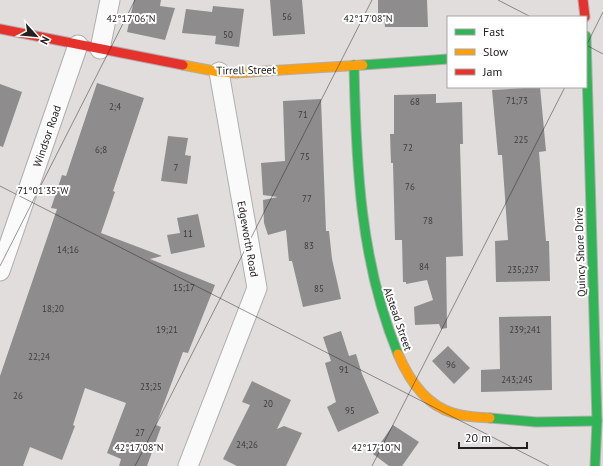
<svg xmlns="http://www.w3.org/2000/svg" width="603" height="466" viewBox="0 0 603 466" font-family="'PT Sans',sans-serif">
  <style>
    .building { fill: #8e8c8c }
    .lines { fill: none; stroke-linecap: round; stroke-linejoin: round }
    .street-casing { stroke: #b0adad; stroke-width: 21 }
    .fast-casing { stroke: #b0adad; stroke-width: 11 }
    .slow-casing { stroke: #b0adad; stroke-width: 11 }
    .jam-casing { stroke: #b0adad; stroke-width: 11 }
    .street { stroke: #fafafa; stroke-width: 19 }
    .fast { stroke: #30b455; stroke-width: 9 }
    .slow { stroke: #ff9f0a; stroke-width: 9 }
    .jam { stroke: #e5322d; stroke-width: 9 }
    .ticks { fill: none; stroke: #232020; stroke-width: 1; stroke-opacity: 0.45 }
    .labels { text-anchor: middle; stroke-width: 4; stroke-linejoin: round; paint-order: stroke }
    .number-label { font-size: 9px; fill: #3e3b3b }
    .street-label { font-size: 11px; fill: #232020; stroke: #fff }
    .ticks-label { font-size: 10px; text-anchor: middle; fill: #232020; stroke: #fff; stroke-width: 4; stroke-linejoin: round; paint-order: stroke }
  </style>
  <rect width="100%" height="100%" fill="#e1dddd"/>
  <g class="building">
    <polygon points="134,0 161,0 160,6 175,8 165,40 127,32"/>
    <polygon points="270,0 302,0 305,34 273,36"/>
    <polygon points="378,0 427,0 428,27 385,27 384,18 378,18"/>
    <polygon points="213,6 244,9 239,47 215,44 216,36 182,33 186,9 212,12"/>
    <polygon points="97,83 144,98 113,191 115,192 101,233 162,256 150,259 215,285 188,353 183,352 156,425 161,427 147,466 119,466 121,459 107,453 126,403 85,388 73,425 75,426 62,460 30,447 23,466 0,466 0,376 57,209 51,208 62,175 66,176"/>
    <polygon points="0,84 22,92 3,147 0,146"/>
    <polygon points="540,87 546,151 539,152 546,241 549,241 550,281 496,282 495,241 508,240 502,155 498,155 492,90"/>
    <polygon points="436,94 436,103 462,102 463,144 460,144 463,256 446,257 447,328 441,329 439,324 415,325 414,307 433,300 427,280 406,284 406,282 403,282 402,240 395,240 393,163 391,163 390,134 394,134 394,95"/>
    <polygon points="321,99 326,231 329,231 332,259 341,299 303,307 292,261 289,261 286,230 268,235 264,223 263,200 278,197 263,195 261,163 285,161 283,101"/>
    <polygon points="168,136 188,138 185,155 191,156 187,184 161,181"/>
    <polygon points="198,214 205,247 171,254 167,235 180,233 177,218"/>
    <polygon points="551,316 552,390 481,392 481,370 500,369 499,317"/>
    <polygon points="341,331 349,356 356,354 362,374 379,413 338,432 327,407 336,402 325,363 331,361 323,337"/>
    <polygon points="448,346 470,368 454,384 432,361"/>
    <polygon points="252,381 291,400 277,429 284,426 302,433 286,466 237,466 223,459 250,405 242,402"/>
    <polygon points="393,425 419,442 402,466 389,466 373,454"/>
  </g>
  <g class="lines">
    <g class="street-casing">
      <g id="street">
        <polyline points="100,49 110,0"/>
        <polyline points="0,271 78,45"/>
        <polyline points="188,466 257,288 219,72"/>
      </g>
    </g>
    <g class="fast-casing">
      <g id="fast">
        <polyline points="586,36 597,421 595,466"/>
        <path d="M354,65c2,99 6,197 44,289"/>
        <polyline points="363,65 448,59"/>
        <polyline points="490,418 536,422 597,421"/>
      </g>
    </g>
    <g class="slow-casing">
      <g id="slow">
        <polyline points="183,65 219,72 235,73 363,65"/>
        <path d="M398,354c11,26 28,51 55,59 11,4 25,4 37,5"/>
      </g>
    </g>
    <g class="jam-casing">
      <g id="jam">
        <polyline points="583,0 585,17"/>
        <polyline points="0,29 183,65"/>
      </g>
    </g>
    <use href="#street" class="street"/>
    <use href="#fast" class="fast"/>
    <use href="#slow" class="slow"/>
    <use href="#jam" class="jam"/>
  </g>
  <path class="ticks" d="M498,0l33,17M586,45l17,9M586,46l17,-34M0,186l549,280M0,266l135,-266M135,466l237,-466M372,466l193,-379"/>
  <g class="labels">
    <g class="number-label">
      <text x="287" y="20">56</text>
      <text x="228" y="38">50</text>
      <text x="517" y="104">71;73</text>
      <text x="415" y="105">68</text>
      <text x="115" y="110">2;4</text>
      <text x="303" y="118">71</text>
      <text x="521" y="143">225</text>
      <text x="408" y="151">72</text>
      <text x="101" y="153">6;8</text>
      <text x="305" y="160">75</text>
      <text x="176" y="171">7</text>
      <text x="410" y="190">76</text>
      <text x="307" y="202">77</text>
      <text x="428" y="224">78</text>
      <text x="188" y="237">11</text>
      <text x="309" y="249">83</text>
      <text x="68" y="253">14;16</text>
      <text x="424" y="270">84</text>
      <text x="523" y="273">235;237</text>
      <text x="184" y="291">15;17</text>
      <text x="319" y="292">85</text>
      <text x="53" y="312">18;20</text>
      <text x="167" y="333">19;21</text>
      <text x="525" y="333">239;241</text>
      <text x="39" y="360">22;24</text>
      <text x="451" y="368">96</text>
      <text x="344" y="373">91</text>
      <text x="517" y="383">243;245</text>
      <text x="151" y="390">23;25</text>
      <text x="18" y="399">26</text>
      <text x="268" y="407">20</text>
      <text x="350" y="414">95</text>
      <text x="140" y="436">27</text>
      <text x="247" y="448">24;26</text>
    </g>
    <g class="street-label">
      <text transform="translate(246 70) rotate(-1)" y="4">Tirrell Street</text>
      <text transform="translate(47 136) rotate(-71)" y="4">Windsor Road</text>
      <text transform="translate(248 239) rotate(80)" y="4">Edgeworth Road</text>
      <text transform="translate(580 252) rotate(-92)" y="4">Quincy Shore Drive</text>
      <text transform="translate(398 319) rotate(71)" y="4">Alstead Street</text>
    </g>
  </g>
  <g class="ticks-label">
    <text x="131" y="22">42°17'06"N</text>
    <text x="368" y="22">42°17'08"N</text>
    <text x="43" y="194">71°01'35"W</text>
    <text x="139" y="451">42°17'08"N</text>
    <text x="376" y="451">42°17'10"N</text>
  </g>
  <rect x="447" y="16" width="140" height="72" fill="#ffffff" stroke="#a7a6a6"/>
  <rect x="455" y="29" width="20" height="6" fill="#30b455" stroke="#a7a6a6"/>
  <text x="483" y="36" font-size="12" fill="#232020">Fast</text>
  <rect x="455" y="49" width="20" height="6" fill="#ff9f0a" stroke="#a7a6a6"/>
  <text x="483" y="56" font-size="12" fill="#232020">Slow</text>
  <rect x="455" y="69" width="20" height="6" fill="#e5322d" stroke="#a7a6a6"/>
  <text x="483" y="76" font-size="12" fill="#232020">Jam</text>
  <g transform="translate(36 36) rotate(117)" stroke="#ffffff" stroke-width="3" paint-order="stroke">
  <path d="M0-3L7 15L0 10L-7 15Z" fill="#232020"/>
  <text y="-6" font-size="11" font-weight="bold" text-anchor="middle" fill="#232020">N</text>
  </g>
  <path d="M459 442v6h68v-6" fill="none" stroke="#232020" stroke-width="2"/>
  <text x="465" y="442" font-size="12" fill="#232020" stroke="#ffffff" stroke-width="3" paint-order="stroke">20 m</text>
</svg>
